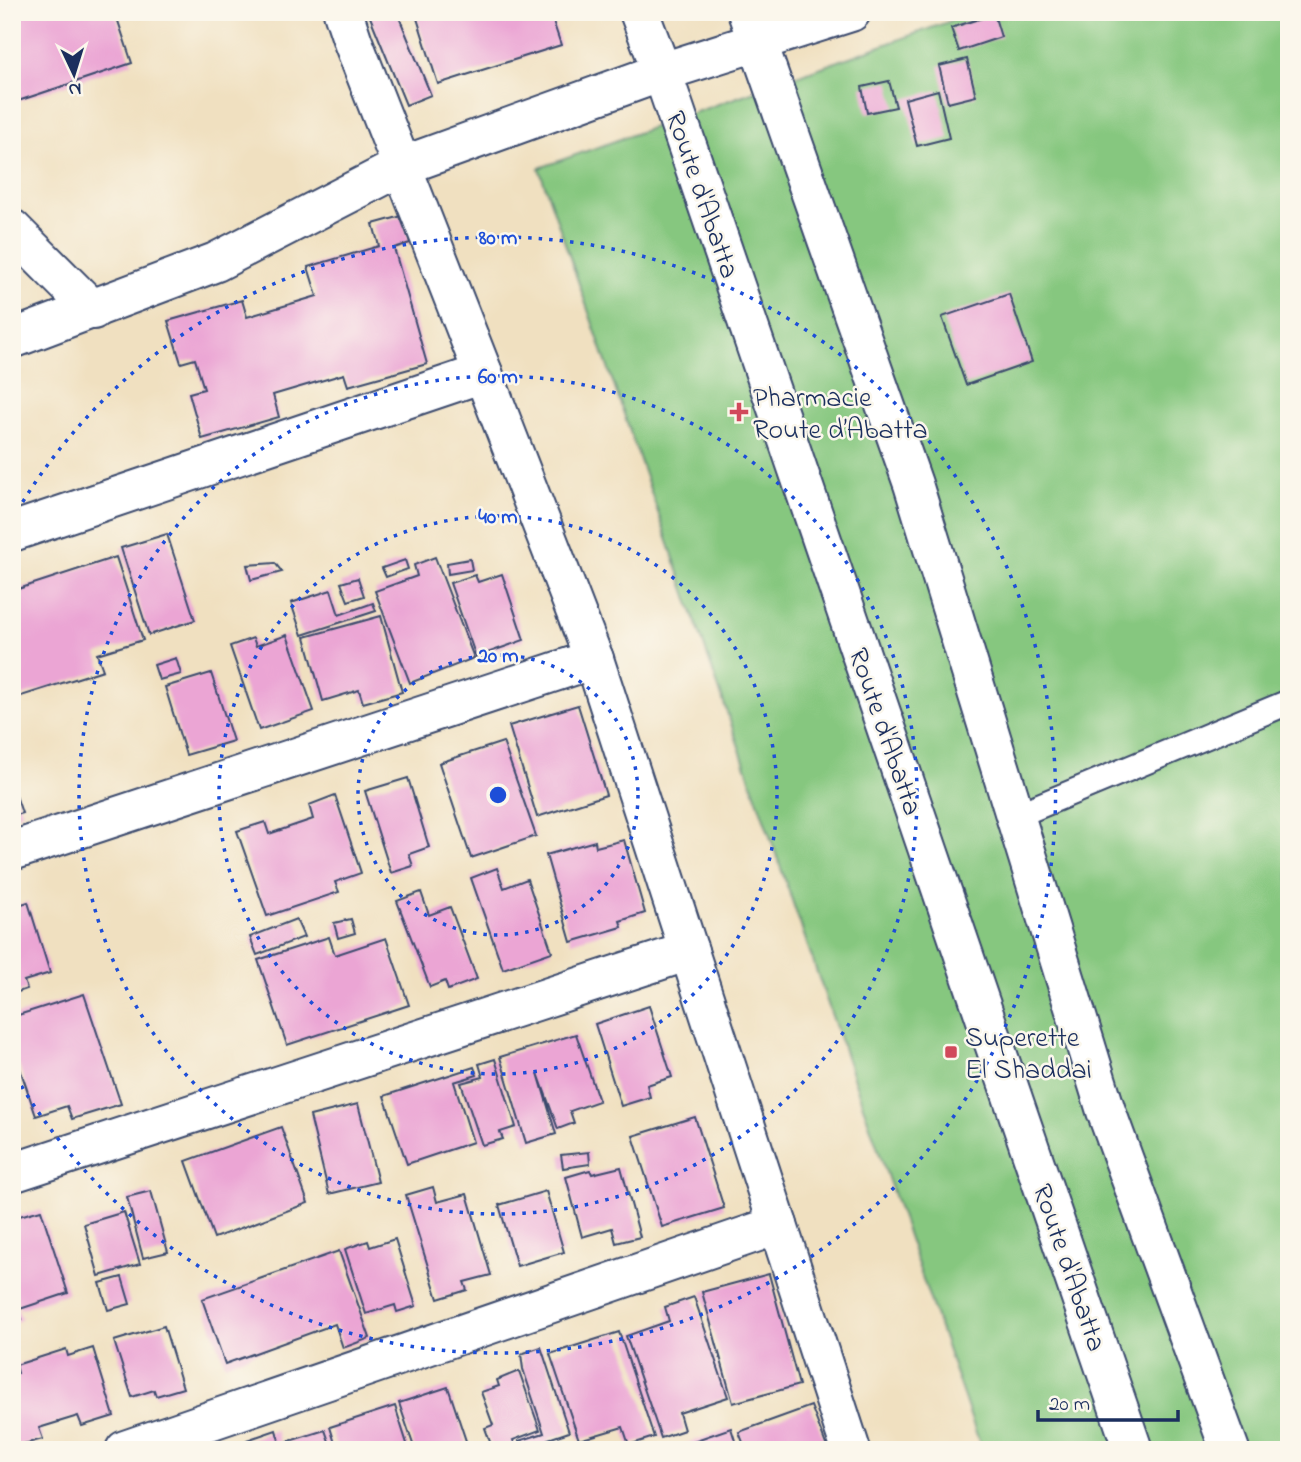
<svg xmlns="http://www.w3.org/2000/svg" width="1301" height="1462" viewBox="0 0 1301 1462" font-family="'Indie Flower',sans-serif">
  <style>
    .green { fill: #86c77f; stroke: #507b6e; stroke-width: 2 }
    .building { fill: #eba5d4 }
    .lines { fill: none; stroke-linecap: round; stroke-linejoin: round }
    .service-casing { stroke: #3b4a6d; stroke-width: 28 }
    .minor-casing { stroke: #3b4a6d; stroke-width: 42 }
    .tertiary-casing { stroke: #3b4a6d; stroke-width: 42 }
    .service { stroke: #fff; stroke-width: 24 }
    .minor { stroke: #fff; stroke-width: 38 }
    .tertiary { stroke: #fff; stroke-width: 38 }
    .ring { fill: none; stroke: #1d4ed8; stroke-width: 3.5; stroke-dasharray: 3.5 7 }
    .poi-dot { fill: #d1495b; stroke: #fbf7ec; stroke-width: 2.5 }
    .labels { text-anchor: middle; stroke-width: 5; stroke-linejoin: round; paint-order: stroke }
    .street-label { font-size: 28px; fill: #1b2f5e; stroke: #fbf7ec }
    .poi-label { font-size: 28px; fill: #1b2f5e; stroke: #fbf7ec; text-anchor: start }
    .centre { fill: #1d4ed8; stroke: #fbf7ec; stroke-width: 3.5 }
    .ring-label { font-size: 21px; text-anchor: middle; font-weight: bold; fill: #1d4ed8; stroke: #fbf7ec; stroke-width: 5; stroke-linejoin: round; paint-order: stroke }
  </style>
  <rect width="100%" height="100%" fill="#fbf7ec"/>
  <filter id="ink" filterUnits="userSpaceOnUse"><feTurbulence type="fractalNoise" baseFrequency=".0143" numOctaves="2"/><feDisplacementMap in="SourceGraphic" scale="14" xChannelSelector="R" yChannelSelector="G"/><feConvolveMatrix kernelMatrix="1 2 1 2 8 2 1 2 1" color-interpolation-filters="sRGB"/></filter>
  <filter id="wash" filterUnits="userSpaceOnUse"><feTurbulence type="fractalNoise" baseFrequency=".00686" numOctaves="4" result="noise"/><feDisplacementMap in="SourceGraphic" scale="28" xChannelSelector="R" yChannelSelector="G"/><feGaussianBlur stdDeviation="1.57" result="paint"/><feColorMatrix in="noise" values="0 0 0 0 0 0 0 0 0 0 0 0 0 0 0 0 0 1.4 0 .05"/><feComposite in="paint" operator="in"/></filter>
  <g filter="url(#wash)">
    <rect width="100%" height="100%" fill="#f0e0c0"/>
    <polygon class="green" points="976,12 1289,12 1289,1450 982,1450 539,168"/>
    <g id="blocks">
      <g class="building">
        <polygon points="12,12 115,12 132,63 12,103"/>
        <polygon points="368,12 397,12 431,95 406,105"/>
        <polygon points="415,12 444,12 445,16 456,12 550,12 561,45 438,84"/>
        <polygon points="994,14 1001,37 959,51 951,28"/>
        <polygon points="967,59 976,96 948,103 939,66"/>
        <polygon points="889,81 896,107 867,113 862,87"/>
        <polygon points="938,90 949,138 917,146 905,99"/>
        <polygon points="402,216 410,243 394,248 427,364 348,386 344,374 273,395 279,417 202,439 189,393 204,389 195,359 181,363 168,321 242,300 247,317 317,296 308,267 379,246 373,224"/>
        <polygon points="1009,294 1032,362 966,385 942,317"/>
        <polygon points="167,534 195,620 149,635 121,548"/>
        <polygon points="116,557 143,640 97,654 103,670 12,699 12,591"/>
        <polygon points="435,557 474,658 410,683 375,591 417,576 414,565"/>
        <polygon points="470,559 472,570 448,574 447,563"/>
        <polygon points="405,560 408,569 386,577 382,568"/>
        <polygon points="275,563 282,572 251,580 247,565"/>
        <polygon points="502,574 524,640 476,657 450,583 475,575 478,582"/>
        <polygon points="358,578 364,596 348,601 341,583"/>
        <polygon points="331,590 339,615 373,603 376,611 302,635 291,603"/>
        <polygon points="381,616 402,692 363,703 359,690 323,701 305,637"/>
        <polygon points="287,635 314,711 259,730 230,646 253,638 256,646"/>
        <polygon points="176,658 181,674 159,680 154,665"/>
        <polygon points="211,673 233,741 186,755 165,687"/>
        <polygon points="578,705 606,795 537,817 509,726"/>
        <polygon points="503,742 536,836 471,858 439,763"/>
        <polygon points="408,778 429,847 409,854 413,866 391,873 365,791"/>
        <polygon points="12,784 22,813 12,816"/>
        <polygon points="335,795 361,873 335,882 339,892 267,916 237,831 265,822 269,834 313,819 309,805"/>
        <polygon points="624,840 645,913 620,921 622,927 571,942 546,855 595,841 596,847"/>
        <polygon points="497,868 504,888 527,879 552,952 503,969 471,878"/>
        <polygon points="421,892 429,915 450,907 477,979 448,990 445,981 430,987 397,901"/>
        <polygon points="28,902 50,973 24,981 27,989 12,994 12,907"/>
        <polygon points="296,919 304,937 257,955 250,937"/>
        <polygon points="351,919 355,933 338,938 334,923"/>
        <polygon points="329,937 335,955 386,938 409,1005 287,1045 258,960"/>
        <polygon points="84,994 121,1104 72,1119 67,1106 36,1116 12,1045 12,1017"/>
        <polygon points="649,1006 672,1077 647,1085 650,1097 621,1106 595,1024"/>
        <polygon points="576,1034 599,1101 570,1111 574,1123 558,1129 538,1073 556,1134 526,1143 500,1057"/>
        <polygon points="495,1059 516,1127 500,1132 503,1139 482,1145 461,1083 483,1077 479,1064"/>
        <polygon points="474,1067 477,1075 454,1082 473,1142 407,1164 384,1096"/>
        <polygon points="358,1104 378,1182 329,1194 310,1116"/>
        <polygon points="695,1117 724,1208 662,1227 633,1136"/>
        <polygon points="281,1127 308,1203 214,1238 186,1161"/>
        <polygon points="589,1152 590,1164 563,1168 561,1155"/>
        <polygon points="621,1167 640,1237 616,1243 612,1228 582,1237 566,1177 590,1170 592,1174"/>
        <polygon points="433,1187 437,1202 467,1194 491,1275 464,1282 467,1290 438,1299 406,1195"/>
        <polygon points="151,1191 168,1252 143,1258 127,1197"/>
        <polygon points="546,1191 564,1252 517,1266 499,1205"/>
        <polygon points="41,1210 68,1293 20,1309 12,1286 12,1218"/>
        <polygon points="124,1212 140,1264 99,1276 84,1224"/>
        <polygon points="395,1239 416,1306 397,1312 395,1305 366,1314 345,1249 368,1241 370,1247"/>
        <polygon points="339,1251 370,1338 343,1348 335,1324 225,1364 202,1299"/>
        <polygon points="769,1274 799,1385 733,1403 702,1292"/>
        <polygon points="122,1277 130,1304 108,1310 100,1283"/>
        <polygon points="694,1297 728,1397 679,1413 684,1430 661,1438 626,1336 669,1321 665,1307"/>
        <polygon points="12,1299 22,1319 12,1324"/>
        <polygon points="164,1326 183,1388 156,1396 154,1390 132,1397 114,1341"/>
        <polygon points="619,1332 654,1437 629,1445 623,1427 579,1440 550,1354"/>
        <polygon points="541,1347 569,1432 548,1439 550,1443 530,1450 521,1450 519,1441 544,1433 523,1369 521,1354"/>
        <polygon points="93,1348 114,1416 82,1426 78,1416 39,1428 43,1439 12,1447 12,1375 18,1373 16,1365 66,1349 68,1356"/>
        <polygon points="519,1371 540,1430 513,1440 517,1450 493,1450 485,1428 493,1425 481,1392 499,1386 497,1380"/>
        <polygon points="448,1387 469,1450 415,1450 399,1403"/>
        <polygon points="395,1406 409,1450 337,1450 330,1427"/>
        <polygon points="811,1406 828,1450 746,1450 739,1432"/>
        <polygon points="731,1428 738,1450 670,1450 670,1449"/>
        <polygon points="276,1430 280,1444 325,1430 332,1450 250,1450 247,1440"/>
      </g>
    </g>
  </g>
  <g filter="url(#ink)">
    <use href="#blocks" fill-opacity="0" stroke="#3b4a6d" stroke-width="2"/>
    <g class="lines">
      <g class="service-casing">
        <polyline id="service" points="1015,816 1289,702"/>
      </g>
      <g class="minor-casing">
        <g id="minor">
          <polyline points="343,12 353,42 483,373"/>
          <polyline points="12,229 93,310"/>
          <polyline points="12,339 216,262 402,166 662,72 851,12"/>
          <polyline points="12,532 483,373 594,659 851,1450"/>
          <polyline points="12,851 594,659"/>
          <polyline points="12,1173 689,951"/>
          <polyline points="125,1450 778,1225"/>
        </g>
      </g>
      <g class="tertiary-casing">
        <g id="tertiary">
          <polyline points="639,12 662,72 1133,1450"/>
          <polyline points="747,12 913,484 1106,1111 1230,1450"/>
        </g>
      </g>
      <use href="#service" class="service"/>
      <use href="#minor" class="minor"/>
      <use href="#tertiary" class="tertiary"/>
    </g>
  </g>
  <g class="ring">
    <circle cx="498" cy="795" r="140"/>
    <circle cx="498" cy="795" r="279"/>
    <circle cx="498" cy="795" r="419"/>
    <path d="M12 520A558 558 0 1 1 12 1070"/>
  </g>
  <g class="poi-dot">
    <path d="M735.5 401.5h7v7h7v7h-7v7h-7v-7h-7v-7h7z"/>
    <rect x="944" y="1045" width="14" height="14" rx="3.5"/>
  </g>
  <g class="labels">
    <g class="street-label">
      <text transform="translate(704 194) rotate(71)" y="10">Route d'Abatta</text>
      <text transform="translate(887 731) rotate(71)" y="10">Route d'Abatta</text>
      <text transform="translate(1071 1267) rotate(71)" y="10">Route d'Abatta</text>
    </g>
    <g class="poi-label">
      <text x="753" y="406">Pharmacie<tspan x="753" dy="32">Route d’Abatta</tspan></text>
      <text x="965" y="1046">Superette<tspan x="965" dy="32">El Shaddai</tspan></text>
    </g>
  </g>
  <circle cx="498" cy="795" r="10" class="centre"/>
  <g class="ring-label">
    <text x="498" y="244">80 m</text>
    <text x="498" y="383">60 m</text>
    <text x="498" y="523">40 m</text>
    <text x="498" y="662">20 m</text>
  </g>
  <rect width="1301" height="1462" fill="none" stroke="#fbf7ec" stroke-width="42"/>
  <g transform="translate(74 74) rotate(176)" stroke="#fbf7ec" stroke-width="5" paint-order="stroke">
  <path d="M0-5L12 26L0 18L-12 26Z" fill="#1b2f5e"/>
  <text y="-10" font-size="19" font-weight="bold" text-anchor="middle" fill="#1b2f5e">N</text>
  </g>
  <path d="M1038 1410v10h140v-10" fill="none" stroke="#1b2f5e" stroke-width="3.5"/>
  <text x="1049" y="1410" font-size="21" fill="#1b2f5e" stroke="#fbf7ec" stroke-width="5" paint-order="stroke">20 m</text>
</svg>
